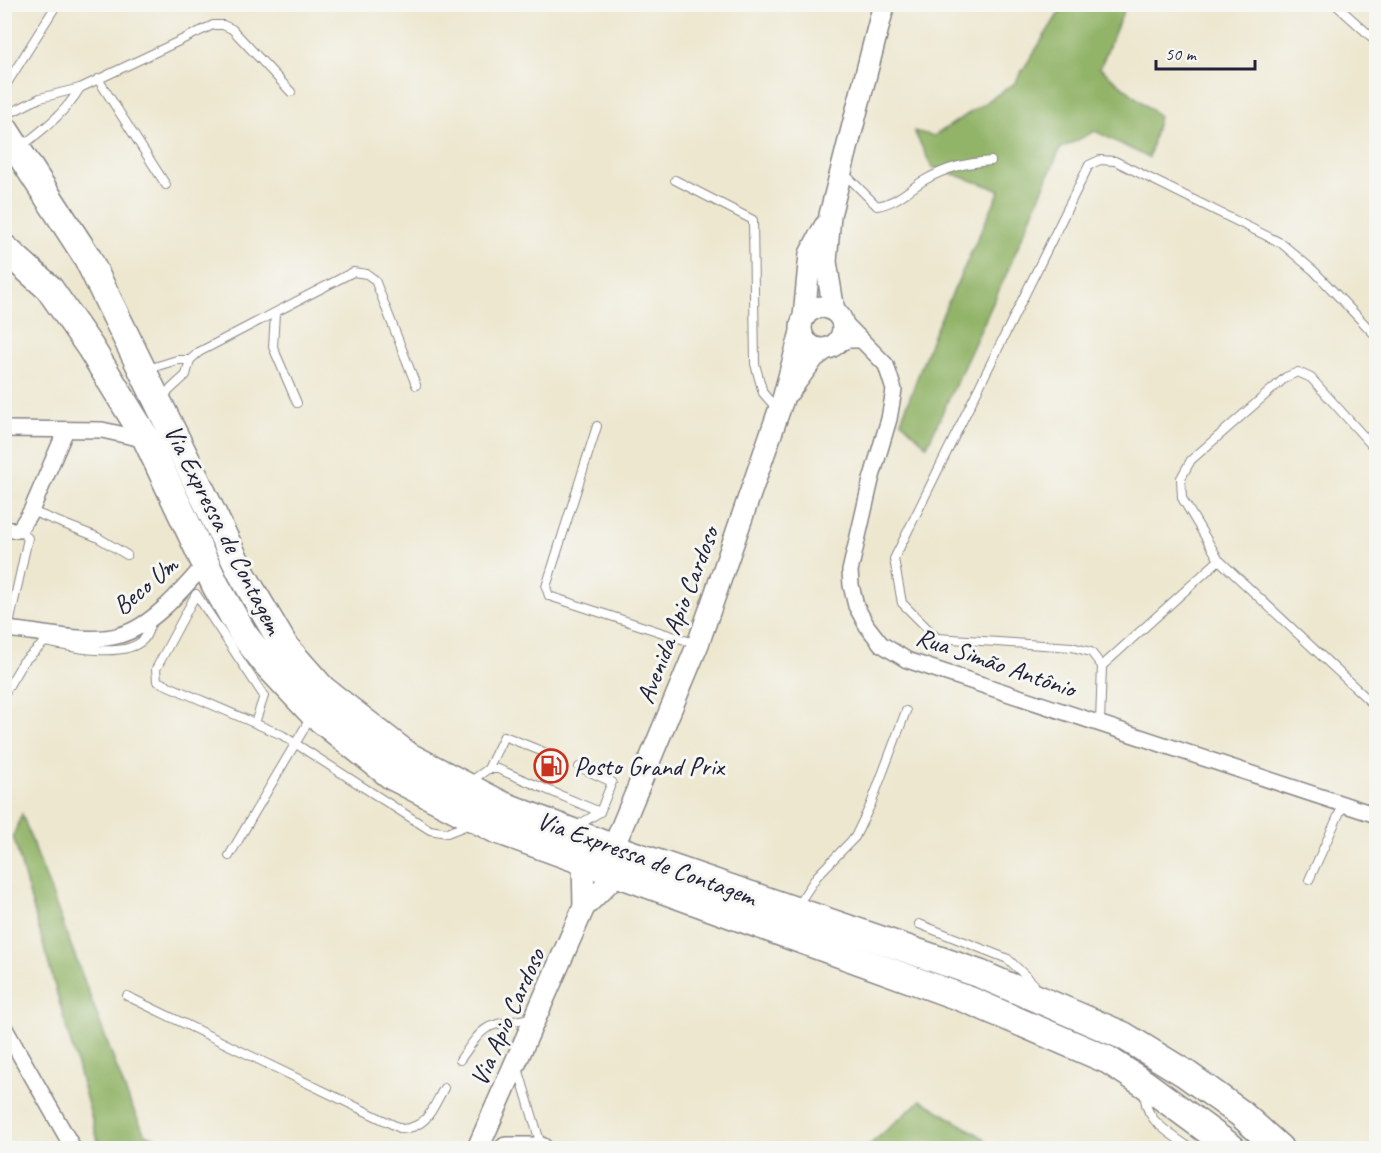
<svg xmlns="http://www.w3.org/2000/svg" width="1381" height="1153" viewBox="0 0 1381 1153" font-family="Caveat,sans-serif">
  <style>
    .forest { fill: #92b468; stroke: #5a6b52; stroke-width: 1.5 }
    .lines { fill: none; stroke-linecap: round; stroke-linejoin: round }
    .lane-casing { stroke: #888485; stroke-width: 10 }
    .street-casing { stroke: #888485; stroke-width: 18 }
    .secondary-casing { stroke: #888485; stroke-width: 24 }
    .highway-casing { stroke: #888485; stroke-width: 30 }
    .lane { stroke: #fff; stroke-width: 8 }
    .street { stroke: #fff; stroke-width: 15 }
    .secondary { stroke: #fff; stroke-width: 21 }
    .highway { stroke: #fff; stroke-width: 27 }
    .labels { text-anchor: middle; stroke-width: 6; stroke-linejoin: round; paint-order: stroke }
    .street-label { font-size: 26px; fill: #22223b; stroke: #f6f6f2 }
    .poi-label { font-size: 26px; fill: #22223b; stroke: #f6f6f2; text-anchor: start }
  </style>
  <rect width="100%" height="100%" fill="#f6f6f2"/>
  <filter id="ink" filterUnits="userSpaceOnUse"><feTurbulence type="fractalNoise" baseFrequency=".0167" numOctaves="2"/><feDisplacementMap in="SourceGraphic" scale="12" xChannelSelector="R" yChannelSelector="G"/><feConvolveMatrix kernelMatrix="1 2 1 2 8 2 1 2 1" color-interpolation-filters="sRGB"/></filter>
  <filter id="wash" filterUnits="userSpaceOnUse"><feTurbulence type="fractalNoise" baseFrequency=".008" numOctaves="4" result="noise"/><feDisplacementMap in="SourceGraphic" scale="24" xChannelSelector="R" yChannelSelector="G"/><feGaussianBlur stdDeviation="1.35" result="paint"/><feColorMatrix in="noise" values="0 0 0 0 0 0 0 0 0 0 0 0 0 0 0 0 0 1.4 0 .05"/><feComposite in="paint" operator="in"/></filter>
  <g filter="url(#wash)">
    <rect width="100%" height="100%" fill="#ede7cf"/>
    <g class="forest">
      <polygon points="1064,5 1126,5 1100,68 1159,116 1149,158 1095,131 1060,149 1005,277 927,446 901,421 934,333 1000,190 932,167 914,131 934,136 1014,84"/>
      <polygon points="22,814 128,1098 145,1134 188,1148 100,1148 13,836"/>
      <polygon points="921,1100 985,1139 984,1148 866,1148"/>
    </g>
  </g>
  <g filter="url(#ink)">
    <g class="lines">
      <g class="lane-casing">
        <g id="lane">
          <polyline points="1335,4 1376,41"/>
          <polyline points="98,79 166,185"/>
          <polyline points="4,88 57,4"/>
          <polyline points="4,116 40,98 80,88 213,25 223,25 232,29 291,92"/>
          <path d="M22,146c23,-18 43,-33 58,-58"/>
          <path d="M843,172l34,34c19,-3 30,-15 46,-25 22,-13 42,-18 68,-20"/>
          <polyline points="675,180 753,220 755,364 763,393 776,408"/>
          <polyline points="275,313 273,347 297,403"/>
          <polyline points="148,369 177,360 190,360"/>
          <polyline points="161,398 186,375 190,360 199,352 353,272 367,274 375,280 416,385"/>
          <polyline points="597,426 546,587 549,596 697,644"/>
          <polyline points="31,511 97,537 127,555"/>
          <polyline points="1219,560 1182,498 1181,478 1191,460 1286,377 1298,372 1311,378 1376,450"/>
          <polyline points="8,629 28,538 19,530"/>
          <polyline points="1102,666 1219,560 1376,707"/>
          <path d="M4,694l19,-32 22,-20c24,5 79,17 98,-2 4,-3 6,-12 8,-17"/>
          <polyline points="1100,722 1102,666 1091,652 1072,647 937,638 902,603 894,559 1089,165 1100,160 1115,161 1281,243 1314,271 1376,336"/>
          <polyline points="255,723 264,696 196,594 156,669 157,681 282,735 430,830 447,833 470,824"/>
          <polyline points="579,767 612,782 600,812"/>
          <polyline points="488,769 504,736 561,759"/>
          <polyline points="471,781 488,769 498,769 600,812 575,827"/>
          <polyline points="229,856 311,717"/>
          <polyline points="1309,880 1344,803"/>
          <polyline points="797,906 817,876 855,837 871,804 906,711"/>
          <polyline points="919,924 1008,959 1034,984 1034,989"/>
          <path d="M127,996l275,133c26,-2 30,-20 42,-41"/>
          <path d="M460,1060c27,-39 25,-34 72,-42"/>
          <polyline points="518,1068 541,1145"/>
          <path d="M1145,1091c-3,29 24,41 45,57"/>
        </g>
      </g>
      <g class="street-casing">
        <g id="street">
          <polyline points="839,317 886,365 894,390 889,419 871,480 850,571 851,585 856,606 867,626 881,644 907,660 1376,815"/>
          <polyline points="833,346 848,340 860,340"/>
          <polyline points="4,429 102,430 147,440"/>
          <polyline points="4,530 19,530 31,511 66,430"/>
          <path d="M4,629c35,2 84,16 116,6 33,-9 63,-46 85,-71"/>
          <polyline points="4,1027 73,1148"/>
        </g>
      </g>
      <g class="secondary-casing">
        <g id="secondary">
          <circle cx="822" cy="328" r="21"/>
          <polyline points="834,311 826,262 830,215 884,4"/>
          <polyline points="804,317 810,254 825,226"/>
          <polyline points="789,391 814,357 825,349"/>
          <polyline points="613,848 698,644 783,399 801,332"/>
          <polyline points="583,861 584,907"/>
          <polyline points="478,1148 584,907 618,873"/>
          <polyline points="506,1148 541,1148"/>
        </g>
      </g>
      <g class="highway-casing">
        <g id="highway">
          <polyline points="4,129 87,257 242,574 285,647 322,689 408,756 502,805 613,848 980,974 1124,1036 1186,1074 1240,1113 1279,1148"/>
          <polyline points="4,248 49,288 90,347 147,440 216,586 244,635 268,665 313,713 392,776 495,829 971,1001 1108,1060 1145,1084 1232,1148"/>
        </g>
      </g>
      <use href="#lane" class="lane"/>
      <use href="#street" class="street"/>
      <use href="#secondary" class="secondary"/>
      <use href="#highway" class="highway"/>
    </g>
  </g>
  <defs>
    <g id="fuel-ring" transform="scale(1.725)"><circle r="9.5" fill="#f6f6f2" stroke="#c8321e" stroke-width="1.5"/><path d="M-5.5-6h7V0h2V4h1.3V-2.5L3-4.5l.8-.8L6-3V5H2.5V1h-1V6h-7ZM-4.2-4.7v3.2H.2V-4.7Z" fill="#c8321e"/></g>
  </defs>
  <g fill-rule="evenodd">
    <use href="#fuel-ring" x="551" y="766"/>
  </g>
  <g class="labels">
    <g class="street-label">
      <text transform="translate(224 529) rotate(63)" y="9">Via Expressa de Contagem</text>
      <text transform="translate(145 585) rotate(-40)" y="9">Beco Um</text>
      <text transform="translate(677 615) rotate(-69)" y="9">Avenida Apio Cardoso</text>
      <text transform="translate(996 662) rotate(19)" y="9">Rua Simão Antônio</text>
      <text transform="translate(647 858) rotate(20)" y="9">Via Expressa de Contagem</text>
      <text transform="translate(507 1017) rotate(-66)" y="9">Via Apio Cardoso</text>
    </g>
    <g class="poi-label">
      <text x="574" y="775">Posto Grand Prix</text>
    </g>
  </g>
  <rect width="1381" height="1153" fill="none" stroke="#f6f6f2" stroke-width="24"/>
  <path d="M1156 60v9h99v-9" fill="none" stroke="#22223b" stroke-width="3"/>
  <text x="1165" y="60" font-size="18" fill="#22223b" stroke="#f6f6f2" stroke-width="4.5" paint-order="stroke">50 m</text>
</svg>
